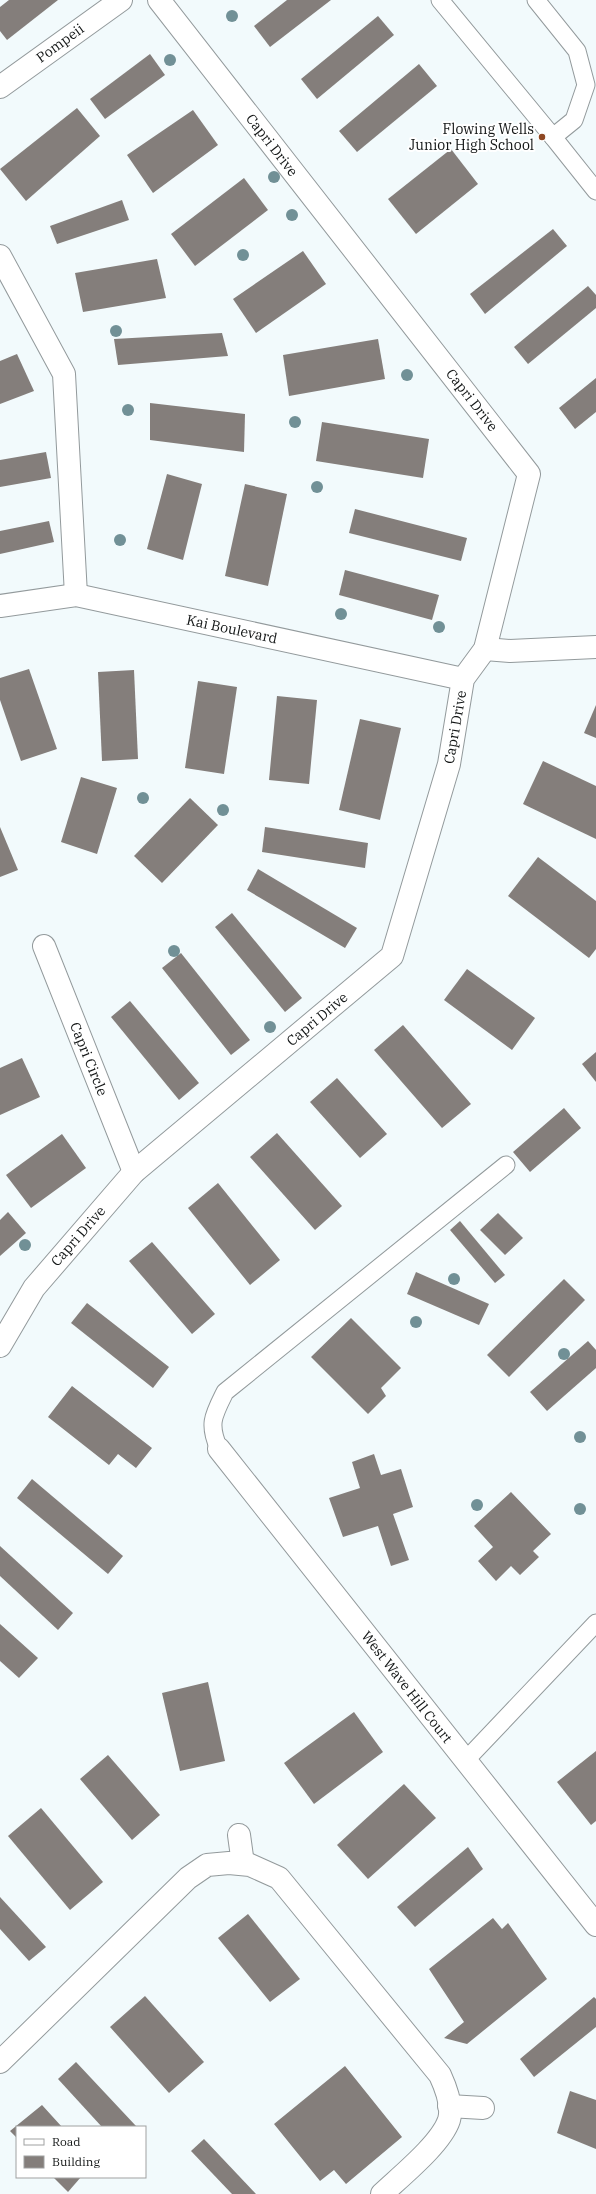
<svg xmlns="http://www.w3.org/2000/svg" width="596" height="2194" viewBox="0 0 596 2194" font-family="'IBM Plex Serif',serif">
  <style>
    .building { fill: #847e7b }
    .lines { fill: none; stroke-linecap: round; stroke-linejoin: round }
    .lane-casing { stroke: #939a9c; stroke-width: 19 }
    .street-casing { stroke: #939a9c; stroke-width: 24 }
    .lane { stroke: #fff; stroke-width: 17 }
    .street { stroke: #fff; stroke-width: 22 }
    .tree { fill: #719096 }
    .poi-dot { fill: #8f4823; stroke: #fff; stroke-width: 1.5 }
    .labels { text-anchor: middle; stroke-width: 4; stroke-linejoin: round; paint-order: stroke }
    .street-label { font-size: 14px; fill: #121515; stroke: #fff }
    .poi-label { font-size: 14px; fill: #121515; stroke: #fff; text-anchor: end }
  </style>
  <rect width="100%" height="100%" fill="#f2fafc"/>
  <g class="building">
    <polygon points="9,0 58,0 7,40 0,31 0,7"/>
    <polygon points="287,0 331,0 270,47 254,26"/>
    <polygon points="378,16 394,35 317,99 301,79"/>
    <polygon points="150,54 165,75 105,119 90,99"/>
    <polygon points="419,64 437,86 357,152 339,131"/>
    <polygon points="77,108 100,136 26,201 0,169"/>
    <polygon points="193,110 218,145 153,193 127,155"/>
    <polygon points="451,149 478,184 416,234 388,199"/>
    <polygon points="244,178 268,210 195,266 171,234"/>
    <polygon points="122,200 129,220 57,244 50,226"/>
    <polygon points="553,229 567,246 485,314 470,294"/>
    <polygon points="303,251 326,284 256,333 233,299"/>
    <polygon points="157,259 166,298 83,312 75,273"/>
    <polygon points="588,286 596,295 596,308 528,364 514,347"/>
    <polygon points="222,333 228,356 118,365 114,339"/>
    <polygon points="378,339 385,379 289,396 283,355"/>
    <polygon points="17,354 34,391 0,404 0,361"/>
    <polygon points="596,378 596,412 575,429 559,408"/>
    <polygon points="150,403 245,414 244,452 150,440"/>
    <polygon points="322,422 429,439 423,478 316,461"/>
    <polygon points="46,452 51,478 0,487 0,460"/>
    <polygon points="167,474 202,484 183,560 147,549"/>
    <polygon points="245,484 287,494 268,586 225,576"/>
    <polygon points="355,509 467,538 461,561 349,533"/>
    <polygon points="49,521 54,542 0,554 0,531"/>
    <polygon points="345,570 439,595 432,620 339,595"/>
    <polygon points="29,669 57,749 21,761 0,700 0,678"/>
    <polygon points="134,670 138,759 102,761 98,672"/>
    <polygon points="198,681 237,687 224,774 185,768"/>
    <polygon points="277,696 317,700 309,784 269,780"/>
    <polygon points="596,705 596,738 584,733"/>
    <polygon points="360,719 401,728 380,820 339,810"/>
    <polygon points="543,761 596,786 596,839 523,804"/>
    <polygon points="81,777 117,788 97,854 61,842"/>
    <polygon points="190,798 218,825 162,883 134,856"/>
    <polygon points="0,827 18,870 0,877"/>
    <polygon points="265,827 368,843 365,868 262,852"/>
    <polygon points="538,857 596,901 596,949 589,958 508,896"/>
    <polygon points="258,869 357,928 345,948 247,890"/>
    <polygon points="232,913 302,998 285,1012 215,927"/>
    <polygon points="181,953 250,1040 231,1055 162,968"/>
    <polygon points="467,969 535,1018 512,1050 444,1000"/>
    <polygon points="130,1001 199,1083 179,1100 111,1017"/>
    <polygon points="403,1025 471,1104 442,1128 374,1050"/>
    <polygon points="596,1052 596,1082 582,1064"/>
    <polygon points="22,1058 40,1097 0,1115 0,1068"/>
    <polygon points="337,1078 387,1134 360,1158 310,1102"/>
    <polygon points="564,1108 581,1128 530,1172 513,1152"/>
    <polygon points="277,1133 342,1206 315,1230 250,1157"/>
    <polygon points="62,1134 86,1168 31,1208 6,1175"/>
    <polygon points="218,1183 280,1260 250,1285 188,1208"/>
    <polygon points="8,1212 26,1233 0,1256 0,1220"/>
    <polygon points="498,1213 523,1238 505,1255 480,1230"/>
    <polygon points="460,1221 505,1275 495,1283 450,1230"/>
    <polygon points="152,1242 215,1314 192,1334 129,1261"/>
    <polygon points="416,1272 489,1304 479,1325 407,1294"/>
    <polygon points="564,1279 585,1300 509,1377 487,1355"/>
    <polygon points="87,1303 169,1367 153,1388 71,1323"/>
    <polygon points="351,1318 401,1368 381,1388 386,1396 368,1414 311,1357"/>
    <polygon points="588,1341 596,1350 596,1368 547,1411 530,1392"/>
    <polygon points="72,1386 152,1448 136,1468 118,1454 109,1465 48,1417"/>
    <polygon points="374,1454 381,1475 401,1469 413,1507 393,1514 409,1560 391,1566 378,1526 343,1537 329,1498 360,1488 352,1462"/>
    <polygon points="32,1479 123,1556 108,1574 17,1498"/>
    <polygon points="511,1492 551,1534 533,1551 539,1557 520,1575 511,1566 496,1581 478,1561 493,1547 474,1526"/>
    <polygon points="0,1546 73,1613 58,1630 0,1576"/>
    <polygon points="0,1624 38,1658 19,1678 0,1661"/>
    <polygon points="208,1682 225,1761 180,1771 162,1693"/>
    <polygon points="354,1712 383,1752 314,1804 284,1763"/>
    <polygon points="596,1751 596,1821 591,1825 557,1782"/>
    <polygon points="108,1755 160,1815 132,1840 80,1779"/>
    <polygon points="404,1784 436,1818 368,1879 337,1845"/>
    <polygon points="41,1808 103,1882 70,1910 8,1836"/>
    <polygon points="468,1847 483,1869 415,1927 397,1907"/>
    <polygon points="0,1897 46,1947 29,1961 0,1929"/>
    <polygon points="248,1914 300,1979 270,2002 218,1938"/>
    <polygon points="493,1918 502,1929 508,1923 547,1979 467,2044 444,2038 464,2022 429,1969"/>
    <polygon points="145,1996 204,2062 169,2093 110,2027"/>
    <polygon points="594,1997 596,1999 596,2027 534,2077 520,2059"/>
    <polygon points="76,2062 136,2126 135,2127 102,2127 58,2079"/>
    <polygon points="345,2066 402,2137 346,2184 334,2170 320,2181 274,2124"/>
    <polygon points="570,2091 596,2100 596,2149 557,2133"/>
    <polygon points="42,2105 62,2127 17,2127 17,2138 10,2131"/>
    <polygon points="204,2139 256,2194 232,2194 191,2151"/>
    <polygon points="53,2177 81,2177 68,2192"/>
  </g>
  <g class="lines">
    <g class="lane-casing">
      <g id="lane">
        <polyline points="440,0 553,137 574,120 586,85 577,51 536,0"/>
        <polyline points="553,137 596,191"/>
        <path d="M219,1449c-11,-25 -6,-33 6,-57l281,-227"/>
        <polyline points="465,1761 596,1623"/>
      </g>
    </g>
    <g class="street-casing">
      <g id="street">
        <polyline points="0,87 121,0"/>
        <polyline points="0,256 64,374 76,595"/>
        <polyline points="0,606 76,595 463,679"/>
        <polyline points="485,649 510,651 596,647"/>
        <polyline points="44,946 134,1172"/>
        <polyline points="0,1346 34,1288 134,1172 392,956 449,764 463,679 485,649 529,474 159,0"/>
        <polyline points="219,1449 596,1925"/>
        <polyline points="239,1835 243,1864"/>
        <path d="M0,2062l188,-184 19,-13 22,-2 21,2 29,13 161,197c6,13 13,31 9,45 -8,24 -48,56 -67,74"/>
        <polyline points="449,2106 483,2108"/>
      </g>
    </g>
    <use href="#lane" class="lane"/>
    <use href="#street" class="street"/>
  </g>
  <g class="tree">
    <circle cx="232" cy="16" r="6"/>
    <circle cx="170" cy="60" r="6"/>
    <circle cx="274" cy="177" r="6"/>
    <circle cx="292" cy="215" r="6"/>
    <circle cx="243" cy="255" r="6"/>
    <circle cx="116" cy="331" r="6"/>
    <circle cx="407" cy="375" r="6"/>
    <circle cx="128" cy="410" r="6"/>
    <circle cx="295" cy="422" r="6"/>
    <circle cx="317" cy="487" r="6"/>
    <circle cx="120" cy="540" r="6"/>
    <circle cx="341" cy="614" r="6"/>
    <circle cx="439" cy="627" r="6"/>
    <circle cx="143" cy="798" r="6"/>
    <circle cx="223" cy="810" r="6"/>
    <circle cx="174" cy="951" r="6"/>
    <circle cx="270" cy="1027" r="6"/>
    <circle cx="25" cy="1245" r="6"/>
    <circle cx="454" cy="1279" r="6"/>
    <circle cx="416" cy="1322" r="6"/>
    <circle cx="564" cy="1354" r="6"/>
    <circle cx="580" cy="1437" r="6"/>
    <circle cx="477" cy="1505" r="6"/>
    <circle cx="580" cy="1509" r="6"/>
  </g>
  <circle class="poi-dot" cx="542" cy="137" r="4"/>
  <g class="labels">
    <g class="street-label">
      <text transform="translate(60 43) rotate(-36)" y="5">Pompeii</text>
      <text transform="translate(272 145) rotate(52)" y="5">Capri Drive</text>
      <text transform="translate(472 400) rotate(52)" y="5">Capri Drive</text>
      <text transform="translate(232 629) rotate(12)" y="5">Kai Boulevard</text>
      <text transform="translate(455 727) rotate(-80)" y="5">Capri Drive</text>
      <text transform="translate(317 1019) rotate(-40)" y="5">Capri Drive</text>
      <text transform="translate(89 1059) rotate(68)" y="5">Capri Circle</text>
      <text transform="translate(78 1236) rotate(-49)" y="5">Capri Drive</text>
      <text transform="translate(407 1687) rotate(52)" y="5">West Wave Hill Court</text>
    </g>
    <g class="poi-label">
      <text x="534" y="134">Flowing Wells<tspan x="534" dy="16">Junior High School</tspan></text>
    </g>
  </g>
  <rect x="16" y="2126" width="130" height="52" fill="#ffffff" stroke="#a0a1a1"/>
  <rect x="24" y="2139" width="20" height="6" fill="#ffffff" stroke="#a0a1a1"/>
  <text x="52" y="2146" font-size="12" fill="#121515">Road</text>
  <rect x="24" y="2156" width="20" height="12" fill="#847e7b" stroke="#a0a1a1"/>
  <text x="52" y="2166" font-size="12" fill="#121515">Building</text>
</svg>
